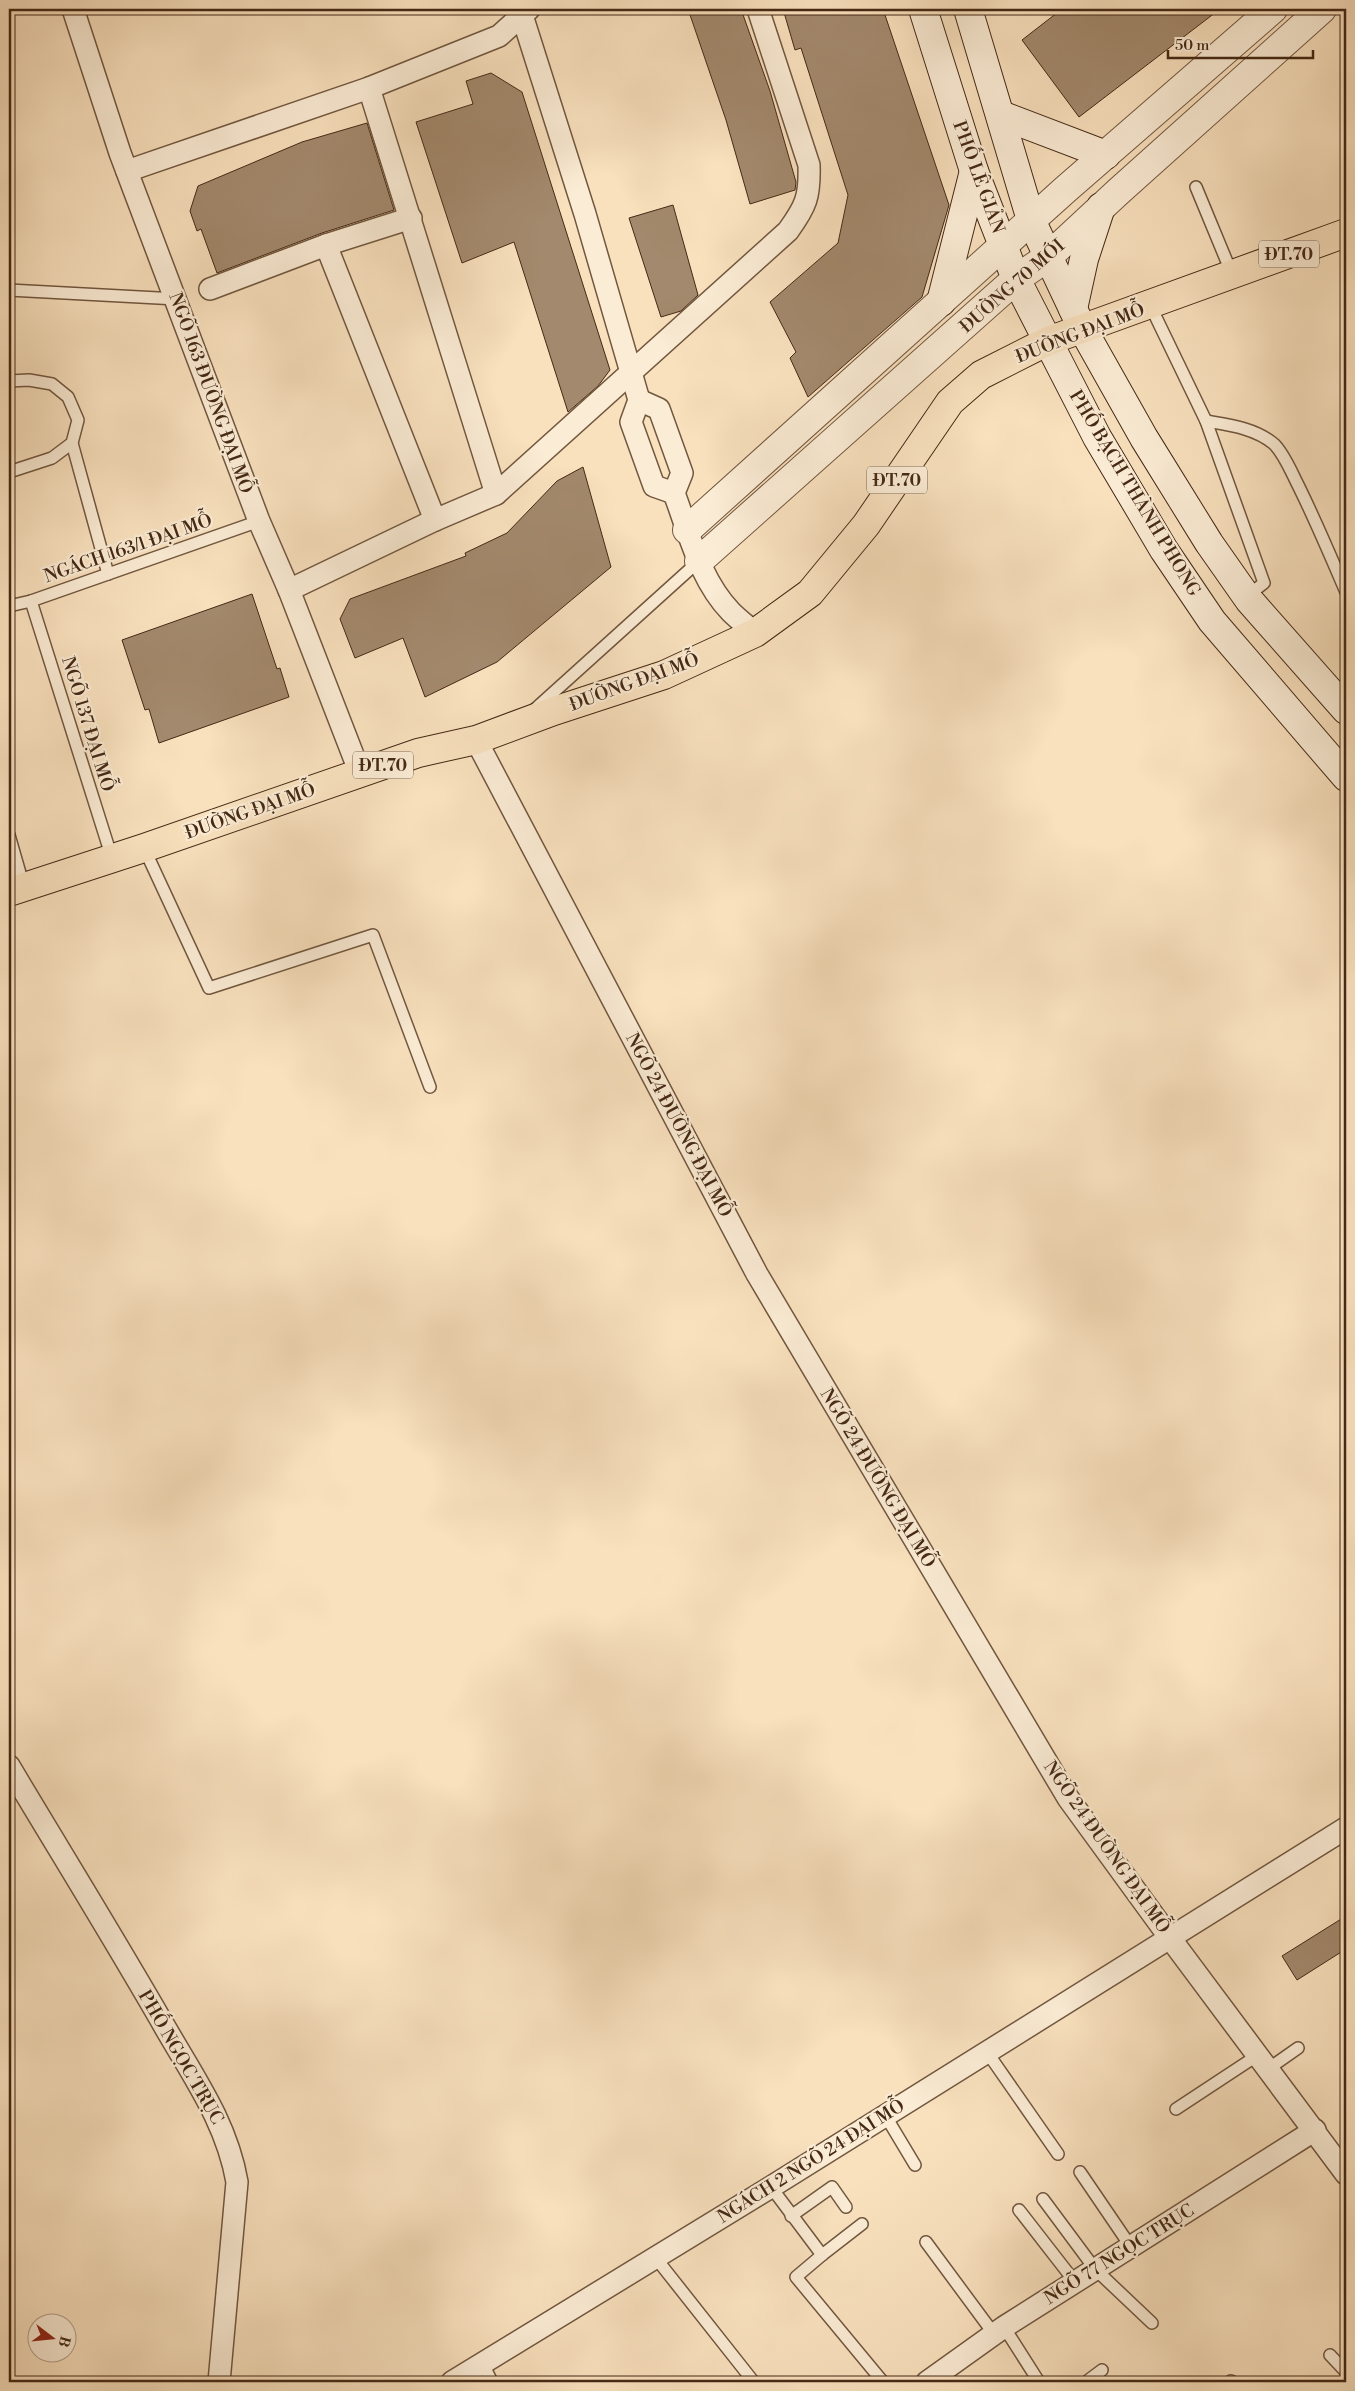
<svg xmlns="http://www.w3.org/2000/svg" width="1355" height="2391" viewBox="0 0 1355 2391" font-family="'Libre Bodoni',serif">
  <style>
    .building { fill: #a3896d; stroke: #452915 }
    .lines { fill: none; stroke-linecap: round; stroke-linejoin: round }
    .service-casing { stroke: #72573f; stroke-width: 14 }
    .minor-casing { stroke: #72573f; stroke-width: 24 }
    .tertiary-casing { stroke: #72573f; stroke-width: 30 }
    .secondary-casing { stroke: #452915; stroke-width: 30 }
    .primary-casing { stroke: #452915; stroke-width: 30 }
    .service { stroke: #fbecd5; stroke-width: 11 }
    .minor { stroke: #fbecd5; stroke-width: 21 }
    .tertiary { stroke: #fbecd5; stroke-width: 28 }
    .secondary { stroke: #fbecd5; stroke-width: 28 }
    .primary { stroke: #f9e1be; stroke-width: 28 }
    .labels { text-anchor: middle; stroke-width: 4.5; stroke-linejoin: round; paint-order: stroke }
    .shield { fill: #fbecd5; stroke: #7c644f; stroke-width: 1 }
    .shield-label { font-size: 16px; font-weight: bold; fill: #452915 }
    .street-label { font-size: 18px; fill: #452915; stroke: #fbecd5 }
  </style>
  <rect width="100%" height="100%" fill="#f9e1be"/>
  <filter id="stains"><feTurbulence type="fractalNoise" baseFrequency=".004" numOctaves="4"/><feColorMatrix values="0 0 0 0 .2 0 0 0 0 .09 0 0 0 0 .02 0 0 0 .5 -.17"/></filter>
  <radialGradient id="worn" r=".72"><stop offset=".6" stop-color="#630" stop-opacity="0"/><stop offset="1" stop-color="#630" stop-opacity=".3"/></radialGradient>
  <g class="building">
    <polygon points="688,9 741,9 770,91 796,182 795,190 750,204 726,120"/>
    <polygon points="783,9 883,9 949,205 922,297 808,397 790,358 796,352 770,302 838,243 848,195 801,48 795,50"/>
    <polygon points="1062,9 1220,9 1079,117 1022,40"/>
    <polygon points="491,73 522,92 610,370 598,386 568,412 514,242 462,263 416,122 473,104 466,81"/>
    <polygon points="367,123 394,210 322,233 217,273 201,229 197,231 190,211 198,186 302,142"/>
    <polygon points="673,205 698,295 681,311 661,317 629,218"/>
    <polygon points="583,467 611,567 497,662 425,697 403,638 355,658 340,619 350,599 466,556 465,553 507,533 557,481"/>
    <polygon points="252,594 277,669 280,668 289,697 159,743 149,709 145,710 122,640"/>
    <polygon points="1346,1916 1346,1949 1297,1980 1282,1956"/>
  </g>
  <g class="lines">
    <g class="service-casing">
      <g id="service">
        <polyline points="1196,187 1232,274"/>
        <polyline points="9,290 177,299"/>
        <polyline points="1150,305 1206,421 1264,583 1255,590 1249,600"/>
        <polyline points="9,381 29,380 52,384 68,397 78,420 72,443 52,458 9,472"/>
        <path d="M1206,421c23,4 49,7 68,23 10,10 17,27 23,39 18,36 33,72 49,109"/>
        <polyline points="72,443 108,574"/>
        <polyline points="31,601 112,858"/>
        <polyline points="9,606 31,601 259,521"/>
        <polyline points="534,710 699,561"/>
        <polyline points="9,835 24,887"/>
        <polyline points="144,848 209,988 373,935 430,1087"/>
        <polyline points="987,2052 1058,2154"/>
        <polyline points="1268,2069 1298,2048"/>
        <polyline points="1176,2109 1258,2055"/>
        <polyline points="885,2115 915,2165"/>
        <polyline points="1080,2172 1131,2247"/>
        <polyline points="771,2187 822,2255 862,2224"/>
        <polyline points="1043,2199 1095,2269 1152,2323"/>
        <polyline points="1019,2210 1075,2282"/>
        <polyline points="791,2216 832,2187 846,2207"/>
        <polyline points="926,2242 994,2334"/>
        <polyline points="822,2255 796,2277 883,2382"/>
        <polyline points="655,2257 753,2381"/>
        <polyline points="1004,2327 1039,2382"/>
        <polyline points="1330,2355 1346,2372"/>
        <polyline points="482,2362 492,2382"/>
        <polyline points="1231,2381 1233,2382"/>
        <polyline points="1086,2382 1102,2370"/>
      </g>
    </g>
    <g class="minor-casing">
      <g id="minor">
        <polyline points="73,9 120,153 259,521 289,590 360,773"/>
        <polyline points="520,9 585,214 639,400 631,422 654,486 674,493"/>
        <polyline points="369,88 496,494"/>
        <polyline points="127,171 369,88 499,36 529,9"/>
        <polyline points="326,245 435,520"/>
        <polyline points="210,289 326,245 411,218"/>
        <path d="M639,400l20,9 23,64 -8,20c15,40 26,87 57,119 7,7 16,14 24,21"/>
        <path d="M289,590l146,-70 61,-26 292,-263c18,-25 22,-34 21,-66l-51,-156"/>
        <polyline points="476,740 757,1274 1068,1798 1170,1938 1346,2174"/>
        <path d="M9,1766c52,87 106,174 157,263 29,50 61,95 71,153l-18,200"/>
        <polyline points="452,2382 771,2187 1346,1828"/>
        <polyline points="927,2382 1004,2327 1315,2130"/>
      </g>
    </g>
    <g class="tertiary-casing">
      <g id="tertiary">
        <polyline points="687,530 1066,189 1273,9"/>
        <polyline points="699,561 1016,279 1048,257 1119,191 1322,9"/>
      </g>
    </g>
    <g class="secondary-casing">
      <g id="secondary">
        <polyline points="923,9 974,171 1016,279 1097,437 1164,550 1212,621 1346,777"/>
        <polyline points="968,9 1031,220 1082,328 1144,438 1209,543 1249,600 1346,710"/>
        <polyline points="1001,115 1106,155"/>
        <polyline points="941,302 974,171"/>
        <polyline points="1073,309 1084,259 1101,207"/>
      </g>
    </g>
    <g class="primary-casing">
      <polyline id="primary" points="9,892 144,848 418,753 476,740 554,711 664,675 755,633 810,593 866,525 950,402 981,375 1048,341 1346,233"/>
    </g>
    <use href="#service" class="service"/>
    <use href="#minor" class="minor"/>
    <use href="#tertiary" class="tertiary"/>
    <use href="#secondary" class="secondary"/>
    <use href="#primary" class="primary"/>
  </g>
  <g class="labels">
    <g class="shield">
      <rect x="1259" y="240.5" width="60" height="27" rx="4"/>
      <rect x="867" y="466.5" width="60" height="27" rx="4"/>
      <rect x="353" y="751.5" width="60" height="27" rx="4"/>
    </g>
    <g class="shield-label">
      <text x="1289" y="260">ĐT.70</text>
      <text x="897" y="486">ĐT.70</text>
      <text x="383" y="771">ĐT.70</text>
    </g>
    <g class="street-label">
      <text transform="translate(979 177) rotate(70)" y="6">PHỐ LÊ GIẢN</text>
      <text transform="translate(1012 286) rotate(-41)" y="6">ĐƯỜNG 70 MỚI</text>
      <text transform="translate(1080 333) rotate(-21)" y="6">ĐƯỜNG ĐẠI MỖ</text>
      <text transform="translate(211 393) rotate(70)" y="6">NGÕ 163 ĐƯỜNG ĐẠI MỖ</text>
      <text transform="translate(1135 493) rotate(59)" y="6">PHỐ BẠCH THÀNH PHONG</text>
      <text transform="translate(128 548) rotate(-19)" y="6">NGÁCH 163/1 ĐẠI MỖ</text>
      <text transform="translate(634 682) rotate(-20)" y="6">ĐƯỜNG ĐẠI MỖ</text>
      <text transform="translate(88 724) rotate(73)" y="6">NGÕ 137 ĐẠI MỖ</text>
      <text transform="translate(250 811) rotate(-19)" y="6">ĐƯỜNG ĐẠI MỖ</text>
      <text transform="translate(679 1125) rotate(62)" y="6">NGÕ 24 ĐƯỜNG ĐẠI MỖ</text>
      <text transform="translate(878 1478) rotate(59)" y="6">NGÕ 24 ĐƯỜNG ĐẠI MỖ</text>
      <text transform="translate(1107 1847) rotate(55)" y="6">NGÕ 24 ĐƯỜNG ĐẠI MỖ</text>
      <text transform="translate(181 2057) rotate(60)" y="6">PHỐ NGỌC TRỤC</text>
      <text transform="translate(811 2161) rotate(-32)" y="6">NGÁCH 2 NGÕ 24 ĐẠI MỖ</text>
      <text transform="translate(1119 2254) rotate(-32)" y="6">NGÕ 77 NGỌC TRỤC</text>
    </g>
  </g>
  <rect width="1355" height="2391" fill="none" stroke="#f9e1be" stroke-width="30"/>
  <rect x="10" y="10" width="1335" height="2371" fill="none" stroke="#452915" stroke-width="2.5"/>
  <rect x="15" y="15" width="1325" height="2361" fill="none" stroke="#452915"/>
  <g transform="translate(52 2338) rotate(106)"><circle r="24" fill="#fbecd5" stroke="#b29e88"/>
  <path d="M0-4L9 19L0 12L-9 19Z" fill="#8f2418"/>
  <text y="-8" font-size="14" font-weight="bold" text-anchor="middle" fill="#452915">B</text>
  </g>
  <path d="M1168 50v8h145v-8" fill="none" stroke="#452915" stroke-width="2.5"/>
  <text x="1175" y="50" font-size="15" fill="#452915" stroke="#fbecd5" stroke-width="4" paint-order="stroke">50 m</text>
  <rect width="100%" height="100%" filter="url(#stains)"/>
  <rect width="100%" height="100%" fill="url(#worn)"/>
</svg>
